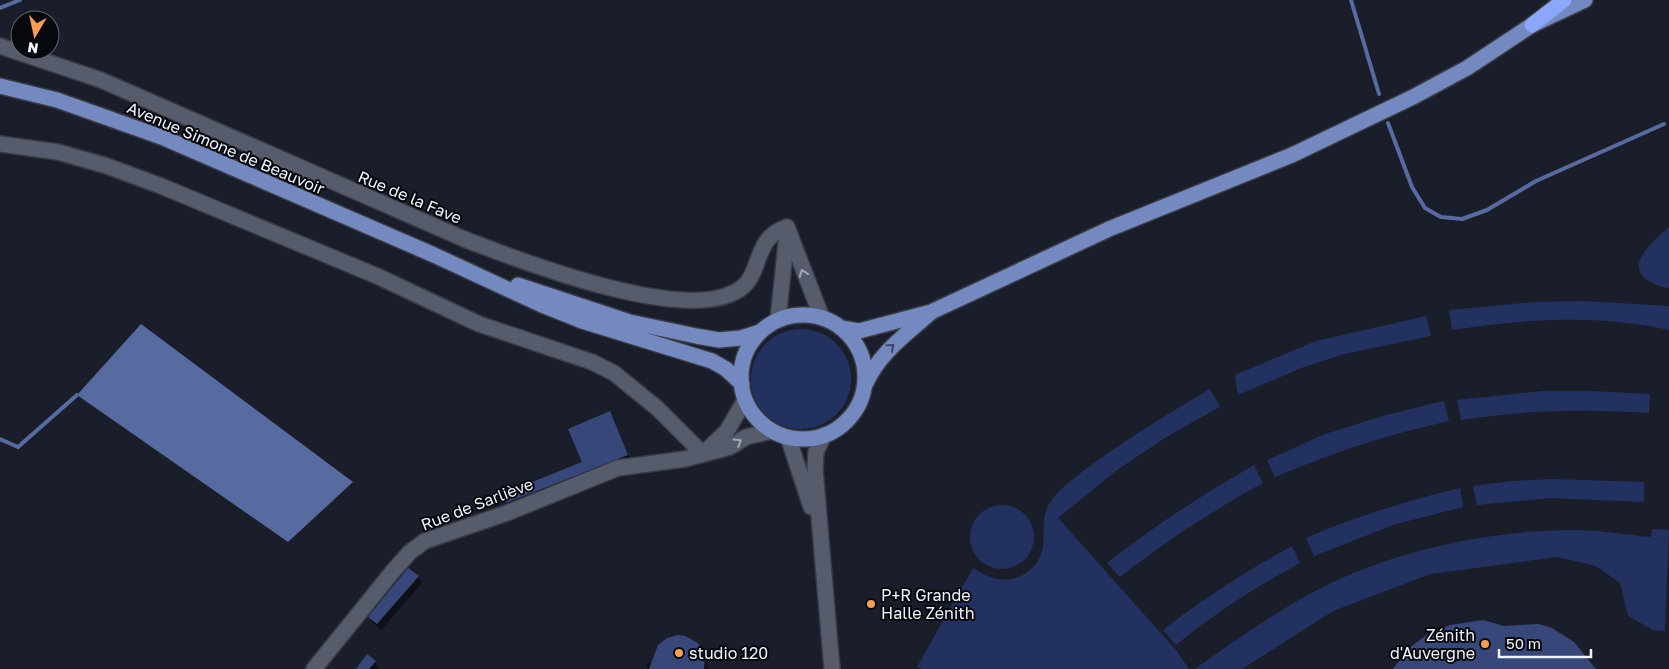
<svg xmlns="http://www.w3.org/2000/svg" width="1669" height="669" viewBox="0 0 1669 669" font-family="'Golos Text',sans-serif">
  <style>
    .green { fill: #233160 }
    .water { fill: #586ba1 }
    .shadow { fill: #0007 }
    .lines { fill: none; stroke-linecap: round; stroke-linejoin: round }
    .stream { stroke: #586ba1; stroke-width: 4 }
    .building { fill: #37477a }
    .minor-casing { stroke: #393c46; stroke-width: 18 }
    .major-casing { stroke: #393c46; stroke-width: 18 }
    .highway-casing { stroke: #393c46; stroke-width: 18 }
    .minor { stroke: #565c6b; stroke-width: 15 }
    .major { stroke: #7589c1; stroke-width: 15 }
    .highway { stroke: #8aa7fa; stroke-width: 15 }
    .oneway { stroke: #a3a8b4 }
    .oneway2 { stroke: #3e4868 }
    .poi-dot { fill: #fa9f50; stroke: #07080e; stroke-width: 2 }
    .labels { text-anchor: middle; stroke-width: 4; stroke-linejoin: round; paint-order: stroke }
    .street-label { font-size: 16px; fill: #f0f4fd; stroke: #07080e }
    .poi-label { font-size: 16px; fill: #f0f4fd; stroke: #07080e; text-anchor: start }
  </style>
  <rect width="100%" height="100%" fill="#1a1e2b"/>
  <g class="green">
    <path d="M1669,227v61c-15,-2 -39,-13 -27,-32 6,-11 18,-21 27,-29z"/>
    <path d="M1583,301l86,5v24c-71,-16 -145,-11 -217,0l-3,-20 85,-8z"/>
    <polygon points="1426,316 1431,336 1344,354 1304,367 1238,395 1235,375 1316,341"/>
    <circle cx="801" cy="379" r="50"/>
    <path d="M1210,389l10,18 -52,29 -51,34 -59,48 118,132 13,19h-267l-5,-2 56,-99c17,11 36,17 53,5 29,-20 10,-45 23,-69 7,-13 22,-23 33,-32 41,-31 84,-57 128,-83z"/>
    <path d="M1542,391h50l58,3 -1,19c-64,-4 -125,-3 -188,7l-4,-20z"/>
    <path d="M1444,401l5,20c-64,14 -114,31 -174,56l-8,-17 58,-26 61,-19z"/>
    <path d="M1254,465l9,18c-51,28 -97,58 -143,94l-13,-14c47,-37 95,-68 147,-98z"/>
    <polygon points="1551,479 1644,482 1644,502 1550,498 1477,505 1473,486 1512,481"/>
    <path d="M1460,488l3,19 -67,17 -82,32 -8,-18c50,-22 101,-37 154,-50z"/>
    <circle cx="1002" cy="537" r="32"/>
    <path d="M1652,529l17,1 -4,101 -12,-1 -25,-14 -8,-33 -24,-17 -39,-9 -127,17 -97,37 -91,58h-47c40,-29 80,-57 124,-80 75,-39 172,-59 256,-59 25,0 51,5 76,7z"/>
    <path d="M1292,546l8,17c-44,24 -85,50 -124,82l-13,-15c41,-32 83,-59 129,-84z"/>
  </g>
  <polygon class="water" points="141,324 353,482 288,542 77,395"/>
  <g class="shadow">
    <polygon points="610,412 631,461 510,509 505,502 583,462"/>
    <polygon points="418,577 422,583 381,630 373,623 369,617"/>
    <polygon points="697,644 709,669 648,669 646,663 652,663"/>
    <polygon points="375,662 379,669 358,669"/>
  </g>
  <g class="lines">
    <g class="stream">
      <polyline points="1351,0 1379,94"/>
      <polyline points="0,8 20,0"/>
      <polyline points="1388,123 1412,187 1425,208 1441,217 1462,219 1487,210 1536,181 1664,124"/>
      <polyline points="0,439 18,447 77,395"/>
    </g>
  </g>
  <g class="building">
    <polygon points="610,411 628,455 506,503 500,495 582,462 568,429"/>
    <polygon points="408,568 419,576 377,624 368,617"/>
    <polygon points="1483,620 1504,626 1539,624 1552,628 1574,642 1596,669 1393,669 1409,648 1428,634 1450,625"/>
    <polygon points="678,635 685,636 698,643 705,656 704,669 649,669 658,645 667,638"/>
    <polygon points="367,654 376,661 369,669 356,669"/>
  </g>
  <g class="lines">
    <g class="minor-casing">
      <g id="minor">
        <path d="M0,46l101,34 363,159c59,23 215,83 271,53 30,-15 15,-53 52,-65"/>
        <polyline points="0,144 58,152 107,166 161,186 377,276 479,324 592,362 614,373 657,408 703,454"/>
        <polyline points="787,227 822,318"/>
        <polyline points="778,320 787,234"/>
        <polyline points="824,435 816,452 815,469 832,669"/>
        <polyline points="788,437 811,507"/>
        <polyline points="703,454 727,431 745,400"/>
        <polyline points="314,669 394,570 410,552 425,541 507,513 618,468 685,459 730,447 746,437 772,431"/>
      </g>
    </g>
    <g class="major-casing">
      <g id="major">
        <polyline points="0,86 57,100 164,138 434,255 542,305 582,321 712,361 726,369 742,384"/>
        <polyline points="518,285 630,322 696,336 719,340 741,338 760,332"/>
        <circle cx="803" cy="377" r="62"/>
        <polyline points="841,328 859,331 931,312 1109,229 1292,155 1413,97 1467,68 1532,25 1585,0"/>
        <path d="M866,383c14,-31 40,-48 64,-70"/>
      </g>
    </g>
    <g class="highway-casing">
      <polyline id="highway" points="1532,25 1564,0"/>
    </g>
    <use href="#minor" class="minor"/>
    <use href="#major" class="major"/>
    <use href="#highway" class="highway"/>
  </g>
  <defs><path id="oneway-chevron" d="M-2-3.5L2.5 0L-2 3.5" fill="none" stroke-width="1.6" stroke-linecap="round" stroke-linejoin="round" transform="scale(1.25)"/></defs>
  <g class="oneway">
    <use href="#oneway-chevron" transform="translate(803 273) rotate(-110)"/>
    <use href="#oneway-chevron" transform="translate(738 442) rotate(-32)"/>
  </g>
  <use class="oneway2" href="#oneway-chevron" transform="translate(891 347) rotate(-39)"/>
  <g class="poi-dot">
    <circle cx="871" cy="604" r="5"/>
    <circle cx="1485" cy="644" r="5"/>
    <circle cx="679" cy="653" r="5"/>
  </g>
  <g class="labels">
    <g class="street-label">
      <text transform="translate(226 148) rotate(23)" y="6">Avenue Simone de Beauvoir</text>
      <text transform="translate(410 197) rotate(23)" y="6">Rue de la Fave</text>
      <text transform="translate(477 504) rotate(-21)" y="6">Rue de Sarliève</text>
    </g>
    <g class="poi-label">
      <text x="881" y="601">P+R Grande<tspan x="881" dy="18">Halle Zénith</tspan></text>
      <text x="1475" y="641" text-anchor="end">Zénith<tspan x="1475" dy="18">d'Auvergne</tspan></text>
      <text x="689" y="659">studio 120</text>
    </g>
  </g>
  <g transform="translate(35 35) rotate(189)"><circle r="24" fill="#07080e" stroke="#64666e"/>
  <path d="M0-4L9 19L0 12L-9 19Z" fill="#fa9f50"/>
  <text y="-8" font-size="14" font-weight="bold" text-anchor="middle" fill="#f0f4fd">N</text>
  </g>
  <path d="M1499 649v8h92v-8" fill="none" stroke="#f0f4fd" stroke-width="2.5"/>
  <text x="1506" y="649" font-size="15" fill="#f0f4fd" stroke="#07080e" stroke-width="4" paint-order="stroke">50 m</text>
</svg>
